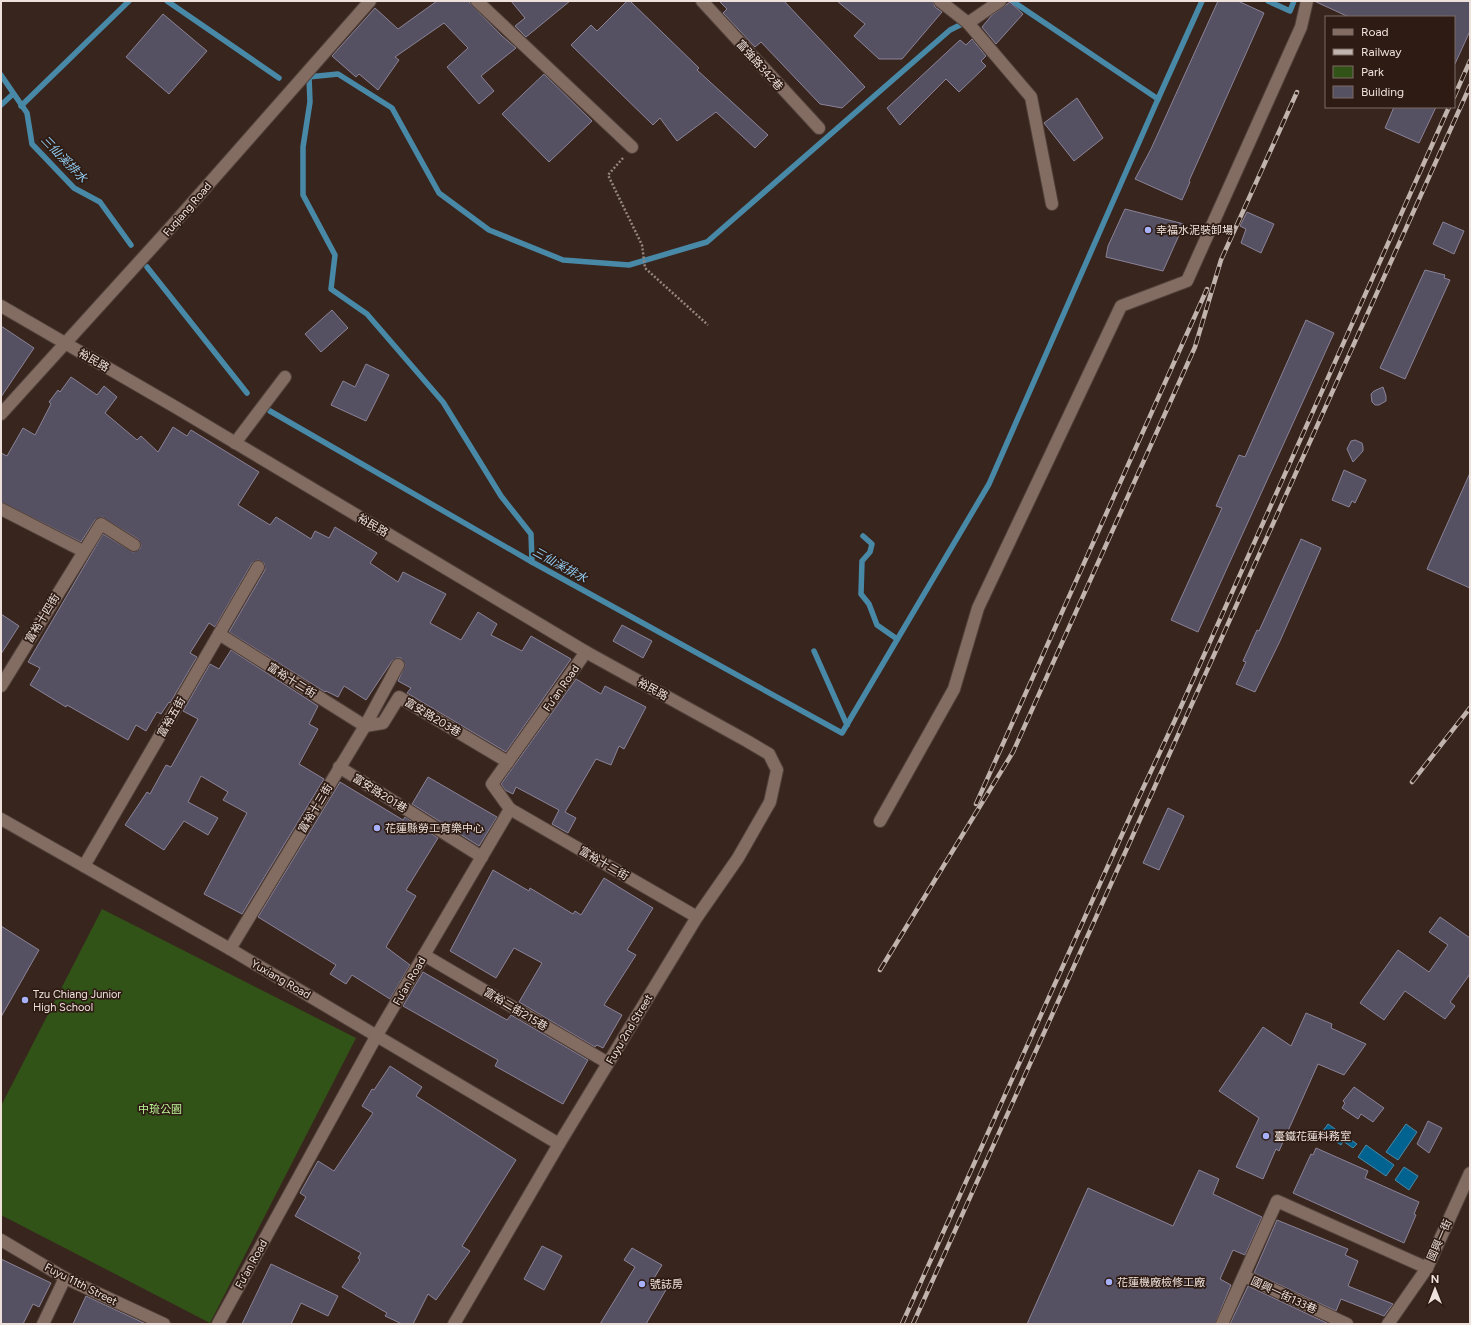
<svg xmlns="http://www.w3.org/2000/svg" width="1471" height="1325" viewBox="0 0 1471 1325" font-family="Figtree,'Noto Sans TC',sans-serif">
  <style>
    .green { fill: #325317 }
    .water { fill: #026391; stroke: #4989a8 }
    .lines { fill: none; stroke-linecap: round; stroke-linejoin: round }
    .stream { stroke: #4989a8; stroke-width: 5.5 }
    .building { fill: #565063; stroke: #8a8398 }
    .minor-casing { stroke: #51413a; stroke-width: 14 }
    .path { stroke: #95867f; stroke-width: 2.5; stroke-dasharray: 2 2; stroke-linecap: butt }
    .minor { stroke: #836d63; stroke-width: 12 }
    .rail-casing { stroke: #c1b3ad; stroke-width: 4.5 }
    .rail { stroke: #2e1c14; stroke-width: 3; stroke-dasharray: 9; stroke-linecap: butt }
    .poi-dot { fill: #a7b1fc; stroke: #2e1c14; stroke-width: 1.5 }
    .labels { text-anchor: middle; stroke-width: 3.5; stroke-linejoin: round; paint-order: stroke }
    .street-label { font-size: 11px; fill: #eee1dc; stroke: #2e1c14 }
    .poi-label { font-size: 11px; fill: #eee1dc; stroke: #2e1c14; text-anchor: start }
    .park-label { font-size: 11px; fill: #baf495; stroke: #2e1c14 }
    .water-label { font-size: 12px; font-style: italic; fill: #92cdf4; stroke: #2e1c14 }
  </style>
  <rect width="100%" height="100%" fill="#38261e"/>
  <polygon class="green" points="102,909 356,1038 210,1323 1,1215 1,1106"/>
  <g class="water">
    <polygon points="1328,1124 1357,1144 1353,1148 1343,1141 1341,1145 1322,1132"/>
    <polygon points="1406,1124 1417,1132 1398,1160 1386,1152"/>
    <polygon points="1366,1145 1394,1165 1386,1176 1358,1157"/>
    <polygon points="1404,1167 1418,1176 1409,1190 1395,1180"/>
  </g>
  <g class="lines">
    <g class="stream">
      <polyline points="167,1 279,78"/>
      <polyline points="1012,1 1158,99 1202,1"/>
      <polyline points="1268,1 1290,11 1294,1"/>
      <polyline points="1,75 27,113 32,144 74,188 100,202 131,245"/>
      <polyline points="308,77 338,74 392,108 439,193 489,230 563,260 629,265 707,242 950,30 966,22"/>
      <polyline points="309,77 310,102 303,147 303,195 335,255 331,289 367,314 443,402 501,496 531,534 532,562"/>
      <polyline points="1,105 13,94"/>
      <polyline points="21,106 129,1"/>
      <polyline points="147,267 247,393"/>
      <polyline points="270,411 532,562 842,733 989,484 1158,99"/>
      <polyline points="863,536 872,544 870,552 862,561 861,594 869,604 877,625 897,639"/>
      <polyline points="814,651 847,725"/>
    </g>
  </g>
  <g class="building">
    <polygon points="437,1 468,1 502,36 516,48 481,76 494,91 479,104 447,67 468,48 444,23 395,57 399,60 378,90 359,74 356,77 332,56 375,8 398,29"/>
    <polygon points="511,1 570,1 526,37 515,26 525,18"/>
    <polygon points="627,1 630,1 699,68 697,70 768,135 755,148 716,112 677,141 660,118 653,125 571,45 591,25 597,31"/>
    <polygon points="719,1 784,1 865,87 842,108 820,104 761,42 755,47 723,13 727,9"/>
    <polygon points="837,1 933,1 935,7 942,12 902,59 879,59 854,36 865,24"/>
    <polygon points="1218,1 1238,1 1264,13 1189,181 1190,182 1182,200 1135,179 1151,149"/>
    <polygon points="1314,1 1470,1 1470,31 1454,66 1454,17 1349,17"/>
    <polygon points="1010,2 1023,14 996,44 982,27 992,15"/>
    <polygon points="163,14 207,51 169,94 126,57"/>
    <polygon points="972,39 986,56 981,61 986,66 959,92 946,79 900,125 887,108 960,40 966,45"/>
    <polygon points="544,74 592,121 549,162 502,114"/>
    <polygon points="1077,98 1103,138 1074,161 1044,123"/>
    <polygon points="1394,107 1436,107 1419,143 1385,128"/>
    <polygon points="1125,209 1184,224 1163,271 1106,257 1108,246"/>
    <polygon points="1247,212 1274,224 1261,253 1241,243 1246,229 1240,226"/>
    <polygon points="1443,222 1464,231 1454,254 1433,244"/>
    <polygon points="1425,270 1445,275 1444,278 1450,280 1405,379 1380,368"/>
    <polygon points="332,310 348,328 321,352 305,334"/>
    <polygon points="1306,320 1334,333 1198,632 1171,620 1222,508 1216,506 1239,455 1245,457"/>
    <polygon points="1,326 34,348 1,397"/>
    <polygon points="366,364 389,375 366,421 331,405 343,381 355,387"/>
    <polygon points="71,377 97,395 104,386 117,397 105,413 137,440 141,436 158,452 173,427 187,436 191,430 259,472 238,505 270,525 276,517 311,539 315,531 329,538 335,527 377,553 370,563 398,582 403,572 446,594 430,623 461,640 478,612 497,624 491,635 522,651 531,636 571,659 506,752 407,693 411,688 398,681 405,665 401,658 397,658 392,661 366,700 344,686 338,697 326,691 325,692 229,632 265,570 264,563 258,560 252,563 215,627 209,623 190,653 197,657 170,703 169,702 161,714 157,712 146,731 136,725 128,740 67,705 66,707 30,685 40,668 28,662 103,534 133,552 140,549 141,545 138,539 102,517 95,520 81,542 1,502 1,453 7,456 23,428 35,435 51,404 49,402 58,390 60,392"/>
    <polygon points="1383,387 1386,396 1386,401 1379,405 1375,405 1372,402 1371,394 1374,391"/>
    <polygon points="1355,440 1362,443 1363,447 1363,451 1353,462 1347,449 1351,441"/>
    <polygon points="1344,470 1366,480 1355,503 1352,501 1349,507 1332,500"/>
    <polygon points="1470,473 1470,588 1427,569"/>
    <polygon points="1301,539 1321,548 1280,641 1255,692 1236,684 1246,662 1243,661 1257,630 1259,631"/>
    <polygon points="1,614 19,626 1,654"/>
    <polygon points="622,625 652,641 643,658 613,641"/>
    <polygon points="231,650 318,706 309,724 318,729 299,764 324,779 242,914 204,894 247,813 223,800 228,792 201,776 188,802 218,818 208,835 184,821 164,850 125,825 147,792 150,794 166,765 171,767 198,719 183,711 210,664 219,669"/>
    <polygon points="576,679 601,694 605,686 646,707 624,749 619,746 611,765 596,759 565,812 576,818 568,833 552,824 559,810 516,787 513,794 505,790 501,784"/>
    <polygon points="428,777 497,817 479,846 412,804"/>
    <polygon points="340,782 403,820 405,817 438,838 406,890 416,896 386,947 410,965 390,999 352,975 346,984 330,974 336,965 258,917"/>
    <polygon points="1168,808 1184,816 1159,870 1143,863"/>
    <polygon points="493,870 529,891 530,888 573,914 575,911 581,915 604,878 653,908 627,950 636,955 604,1005 622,1015 603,1048 597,1045 595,1047 519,1002 542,963 514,948 496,978 450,951"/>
    <polygon points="1440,917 1470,938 1470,974 1450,1002 1455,1006 1445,1019 1405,991 1384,1020 1360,1003 1398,950 1429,972 1448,945 1429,932"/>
    <polygon points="1,926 39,950 1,1017"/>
    <polygon points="423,972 507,1020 511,1015 588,1060 563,1104 495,1066 498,1060 403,1006"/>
    <polygon points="1306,1013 1332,1024 1331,1028 1366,1044 1344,1075 1318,1064 1279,1151 1276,1149 1263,1179 1236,1167 1259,1118 1219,1091 1263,1027 1291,1046"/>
    <polygon points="390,1066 422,1087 416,1096 516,1160 462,1246 470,1251 436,1300 428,1294 413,1324 402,1324 385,1316 387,1313 342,1287 360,1260 358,1258 361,1253 295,1216 306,1197 300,1193 318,1161 334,1171 373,1113 362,1106 372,1089 374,1090"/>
    <polygon points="1354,1087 1384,1108 1373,1122 1361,1114 1358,1119 1342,1108 1345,1103 1343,1101"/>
    <polygon points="1428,1121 1442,1128 1429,1153 1417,1144"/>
    <polygon points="1316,1148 1368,1171 1365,1178 1419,1202 1414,1214 1416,1215 1404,1243 1293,1193 1311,1154 1313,1155"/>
    <polygon points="1199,1170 1219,1179 1213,1194 1262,1217 1245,1255 1233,1250 1220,1279 1231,1285 1215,1324 1027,1324 1088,1188 1173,1226"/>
    <polygon points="1277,1220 1348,1249 1345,1255 1358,1261 1348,1286 1393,1304 1384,1316 1341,1299 1336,1311 1254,1273"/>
    <polygon points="542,1246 562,1256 544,1290 524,1279"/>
    <polygon points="632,1248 662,1265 653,1280 667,1288 646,1324 600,1324 635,1267 624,1260"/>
    <polygon points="1,1259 51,1283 39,1307 33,1304 23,1324 1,1324"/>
    <polygon points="271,1264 338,1296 328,1316 301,1303 291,1324 242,1324"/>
    <polygon points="1248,1286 1329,1324 1230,1324"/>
    <polygon points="86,1296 146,1324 73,1324"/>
  </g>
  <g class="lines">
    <g class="minor-casing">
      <g id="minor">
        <polyline points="477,1 632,147"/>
        <polyline points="702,1 819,128"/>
        <polyline points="940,1 968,23 1000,1"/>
        <polyline points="968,23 1031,97 1052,204"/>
        <polyline points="1,306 177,408 586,652 747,741 769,754 777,770 770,802 738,858 697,917 559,1144 454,1324"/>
        <polyline points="1,414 169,229 370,1"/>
        <polyline points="235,443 285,377"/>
        <polyline points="1,509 83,551"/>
        <polyline points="219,634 365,726 383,723 399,697 508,762"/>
        <polyline points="1,686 101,524 134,545"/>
        <polyline points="339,767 482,857"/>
        <polyline points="510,809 697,917"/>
        <polyline points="1,819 230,949 559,1144"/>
        <polyline points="880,821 954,689 978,608 1121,306 1187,281 1301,27 1307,1"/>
        <polyline points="84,866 258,567"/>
        <polyline points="230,949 365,726 398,665"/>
        <polyline points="424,955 608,1063"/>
        <polyline points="1,1240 65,1278 164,1324"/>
        <polyline points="1244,1276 1347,1324"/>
        <polyline points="43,1324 65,1278"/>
        <polyline points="218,1324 377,1035 510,809 492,784 586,652"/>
        <polyline points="1222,1324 1277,1201 1427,1268"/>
        <polyline points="1388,1324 1427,1268 1470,1173"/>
      </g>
    </g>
    <polyline class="path" points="623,158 608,175 642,245 645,268 708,325"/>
    <use href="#minor" class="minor"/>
    <g class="rail-casing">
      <g id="rail">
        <polyline points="1454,97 1470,61"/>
        <polyline points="1412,782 1470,708"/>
        <polyline points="976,804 1207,289"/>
        <polyline points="880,970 1013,752 1195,347 1221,260 1297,92"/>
        <polyline points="902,1324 1138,799 1175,720 1449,107"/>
        <polyline points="913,1324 1470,86"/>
      </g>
    </g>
    <use href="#rail" class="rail"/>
  </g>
  <g class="poi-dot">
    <circle cx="1148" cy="230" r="4"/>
    <circle cx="377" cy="828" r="4"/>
    <circle cx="25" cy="1000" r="4"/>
    <circle cx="1266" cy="1136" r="4"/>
    <circle cx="1109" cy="1282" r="4"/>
    <circle cx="642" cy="1284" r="4"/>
  </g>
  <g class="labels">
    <g class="street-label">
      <text transform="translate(760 65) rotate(48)" y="4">富強路342巷</text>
      <text transform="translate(187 209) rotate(-49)" y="4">Fuqiang Road</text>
      <text transform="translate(94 360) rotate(30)" y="4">裕民路</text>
      <text transform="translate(373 525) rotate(31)" y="4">裕民路</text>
      <text transform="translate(42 618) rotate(-59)" y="4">富裕十四街</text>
      <text transform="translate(292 680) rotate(32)" y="4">富裕十二街</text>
      <text transform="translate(561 688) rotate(-55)" y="4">Fu’an Road</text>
      <text transform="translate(653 689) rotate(29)" y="4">裕民路</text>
      <text transform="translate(171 717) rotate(-60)" y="4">富裕五街</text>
      <text transform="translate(433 717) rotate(31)" y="4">富安路203巷</text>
      <text transform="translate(380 793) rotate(32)" y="4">富安路201巷</text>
      <text transform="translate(315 808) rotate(-59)" y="4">富裕十三街</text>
      <text transform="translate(604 863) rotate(30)" y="4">富裕十二街</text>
      <text transform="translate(281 979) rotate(30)" y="4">Yuxiang Road</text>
      <text transform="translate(409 981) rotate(-60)" y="4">Fu’an Road</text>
      <text transform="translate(516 1009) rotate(31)" y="4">富裕二街215巷</text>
      <text transform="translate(629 1029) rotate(-59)" y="4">Fuyu 2nd Street</text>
      <text transform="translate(1439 1240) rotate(-66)" y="4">國興一街</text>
      <text transform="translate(251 1264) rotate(-61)" y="4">Fu’an Road</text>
      <text transform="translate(81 1284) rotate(27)" y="4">Fuyu 11th Street</text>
      <text transform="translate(1284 1295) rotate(25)" y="4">國興一街133巷</text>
    </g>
    <g class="poi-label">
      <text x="1156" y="234">幸福水泥裝卸場</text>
      <text x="385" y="832">花蓮縣勞工育樂中心</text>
      <text x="33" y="998">Tzu Chiang Junior<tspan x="33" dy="13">High School</tspan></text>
      <text x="1274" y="1140">臺鐵花蓮料務室</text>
      <text x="1117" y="1286">花蓮機廠檢修工廠</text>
      <text x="650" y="1288">號誌房</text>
    </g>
    <g class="park-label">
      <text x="160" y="1113">中琉公園</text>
    </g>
    <g class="water-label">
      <text transform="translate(64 159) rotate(46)" y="4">三仙溪排水</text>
      <text transform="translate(560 565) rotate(29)" y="4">三仙溪排水</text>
    </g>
  </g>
  <rect width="1471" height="1325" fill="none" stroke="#eee1dc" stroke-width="4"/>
  <rect x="1325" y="16" width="130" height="92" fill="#2e1c14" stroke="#7b6b64"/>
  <rect x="1333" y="29" width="20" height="6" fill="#836d63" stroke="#7b6b64"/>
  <text x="1361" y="36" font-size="12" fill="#eee1dc">Road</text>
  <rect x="1333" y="49" width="20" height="6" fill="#c1b3ad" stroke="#7b6b64"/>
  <text x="1361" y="56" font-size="12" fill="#eee1dc">Railway</text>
  <rect x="1333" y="66" width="20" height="12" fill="#325317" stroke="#7b6b64"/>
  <text x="1361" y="76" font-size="12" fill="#eee1dc">Park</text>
  <rect x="1333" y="86" width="20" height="12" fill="#565063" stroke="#7b6b64"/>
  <text x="1361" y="96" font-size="12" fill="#eee1dc">Building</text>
  <g transform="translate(1435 1289)" stroke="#2e1c14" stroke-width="3" paint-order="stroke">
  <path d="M0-3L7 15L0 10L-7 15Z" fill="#eee1dc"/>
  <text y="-6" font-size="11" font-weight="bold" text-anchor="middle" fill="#eee1dc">N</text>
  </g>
</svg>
